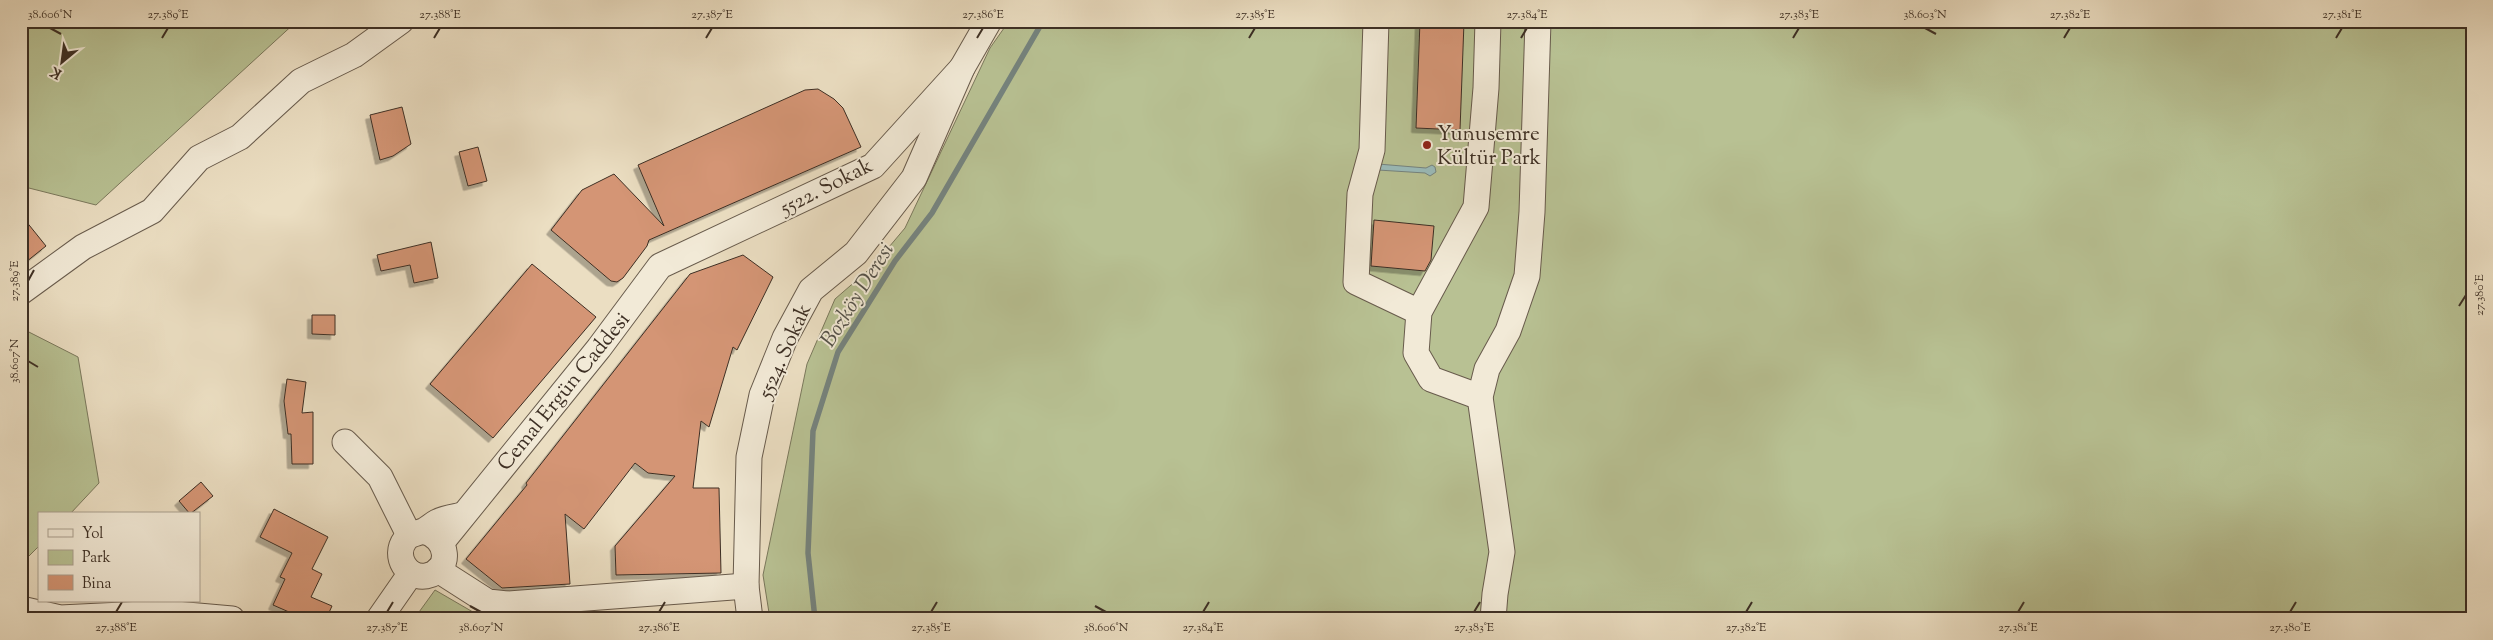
<svg xmlns="http://www.w3.org/2000/svg" width="2493" height="640" viewBox="0 0 2493 640" font-family="'Sorts Mill Goudy',serif">
  <style>
    .green { fill: #b8c193; stroke: #7a785c }
    .water { fill: #9abbba; stroke: #75837e }
    .lines { fill: none; stroke-linecap: round; stroke-linejoin: round }
    .stream { stroke: #75837e; stroke-width: 5.5 }
    .building { fill: #d49574; stroke: #3d2f24; filter: url(#shadow) }
    .minor-casing { stroke: #685b4c; stroke-width: 27 }
    .minor { stroke: #f2ead7; stroke-width: 25 }
    .ticks { fill: none; stroke: #3d2f24; stroke-width: 2 }
    .poi-dot { fill: #8f2418; stroke: #f2ead7; stroke-width: 2 }
    .labels { text-anchor: middle; stroke-width: 4; stroke-linejoin: round; paint-order: stroke }
    .poi-label { font-size: 21px; fill: #3d2f24; stroke: #f2ead7; text-anchor: start }
    .street-label { font-size: 21px; fill: #3d2f24; stroke: #f2ead7 }
    .water-label { font-size: 22px; font-style: italic; fill: #54524a; stroke: #f2ead7 }
    .neatline { fill: none; stroke: #3d2f24; stroke-width: 2 }
    .ticks-label { font-size: 12px; text-anchor: middle; fill: #3d2f24 }
  </style>
  <defs>
    <filter id="shadow"><feDropShadow dx="-4.5" dy="4.5" stdDeviation="0" flood-color="#0004"/></filter>
  </defs>
  <rect width="100%" height="100%" fill="#ebdec2"/>
  <filter id="stains"><feTurbulence type="fractalNoise" baseFrequency=".004" numOctaves="4"/><feColorMatrix values="0 0 0 0 .2 0 0 0 0 .09 0 0 0 0 .02 0 0 0 .5 -.17"/></filter>
  <radialGradient id="worn" r=".72"><stop offset=".6" stop-color="#630" stop-opacity="0"/><stop offset="1" stop-color="#630" stop-opacity=".3"/></radialGradient>
  <g class="green">
    <polygon points="21,21 297,21 96,205 21,186"/>
    <polygon points="1009,21 2472,21 2472,619 770,619 763,575 807,364 835,299 873,266 905,228 990,48"/>
    <polygon points="21,328 78,357 99,483 70,514 39,514 39,546 21,564"/>
    <polygon points="435,590 485,619 414,619"/>
  </g>
  <polygon class="water" points="1378,164 1426,168 1432,165 1435,167 1436,172 1430,176 1425,173 1378,170"/>
  <g class="lines">
    <polyline class="stream" points="815,619 808,553 813,431 838,352 895,261 932,213 1043,21"/>
  </g>
  <g class="building">
    <polygon points="1420,21 1464,22 1460,130 1416,128"/>
    <polygon points="818,89 834,99 843,108 861,147 649,240 647,246 623,278 617,282 611,281 551,230 582,190 614,174 664,226 638,165 805,90"/>
    <polygon points="402,107 411,144 393,156 380,160 370,115"/>
    <polygon points="478,147 487,181 468,186 459,152"/>
    <polygon points="21,215 46,246 21,266"/>
    <polygon points="1374,220 1434,226 1431,260 1425,271 1371,266"/>
    <polygon points="431,242 438,278 414,283 410,265 381,271 377,255"/>
    <polygon points="743,255 773,277 737,350 733,347 709,427 701,421 693,488 719,488 721,573 616,575 615,546 675,476 648,473 635,463 584,529 565,514 570,584 502,588 466,559 527,485 526,483 690,274"/>
    <polygon points="532,264 596,317 493,438 430,384"/>
    <polygon points="312,315 335,315 335,335 312,334"/>
    <polygon points="287,379 306,382 302,413 313,412 313,464 292,464 291,434 288,434 284,401"/>
    <polygon points="201,482 213,496 190,514 179,501"/>
    <polygon points="274,509 328,537 312,569 322,574 311,597 332,606 326,619 305,619 273,605 285,579 280,577 292,553 260,537"/>
  </g>
  <g class="lines">
    <g class="minor-casing">
      <g id="minor">
        <polyline points="1376,21 1372,150 1360,194 1356,282 1419,312"/>
        <polyline points="21,292 83,247 152,211 199,158 240,137 301,81 354,55 401,21"/>
        <polyline points="1480,397 1431,379 1416,353 1419,312 1476,207 1486,88 1488,21"/>
        <polyline points="345,442 380,477 409,535"/>
        <path d="M423,531c26,6 30,40 3,45 -19,3 -33,-20 -21,-36 5,-7 13,-6 20,-10 4,-2 8,-6 12,-8 8,-4 18,-5 26,-7"/>
        <polyline points="442,542 599,348 660,266 873,166 962,68"/>
        <polyline points="438,570 488,602 507,604 746,586"/>
        <polyline points="21,609 60,618 164,613 232,619"/>
        <polyline points="379,619 411,573"/>
        <polyline points="750,619 746,586 749,457 762,395 785,338 811,290 856,253 914,178 962,68 989,21"/>
        <polyline points="1493,619 1495,594 1502,552 1480,397 1487,369 1508,331 1527,276 1532,212 1538,21"/>
      </g>
    </g>
    <use href="#minor" class="minor"/>
  </g>
  <path class="ticks" d="M50,28l11,6M1925,28l11,6M162,38l6,-10M434,38l6,-10M706,38l6,-10M977,38l6,-10M1249,38l6,-10M1521,38l6,-10M1793,38l6,-10M2064,38l6,-10M2336,38l6,-10M28,281l6,-11M2459,306l7,-11M28,361l10,6M470,606l11,6M1095,606l11,6M116,612l6,-10M387,612l6,-10M659,612l6,-10M931,612l6,-10M1203,612l6,-10M1474,612l6,-10M1746,612l6,-10M2018,612l6,-10M2290,612l6,-10"/>
  <circle class="poi-dot" cx="1427" cy="145" r="5"/>
  <g class="labels">
    <g class="poi-label">
      <text x="1437" y="140">Yunusemre<tspan x="1437" dy="24">Kültür Park</tspan></text>
    </g>
    <g class="street-label">
      <text transform="translate(826 186) rotate(-27)" y="7">5522. Sokak</text>
      <text transform="translate(784 351) rotate(-66)" y="7">5524. Sokak</text>
      <text transform="translate(563 391) rotate(-51)" y="7">Cemal Ergün Caddesi</text>
    </g>
    <g class="water-label">
      <text transform="translate(856 294) rotate(-58)" y="8">Bozköy Deresi</text>
    </g>
  </g>
  <rect width="2493" height="640" fill="none" stroke="#ebdec2" stroke-width="55"/>
  <rect x="38" y="512" width="162" height="90" fill="#f2ead7" stroke="#aa9f8f"/>
  <rect x="48" y="529" width="25" height="8" fill="#f2ead7" stroke="#aa9f8f"/>
  <text x="82" y="538" font-size="15" fill="#3d2f24">Yol</text>
  <rect x="48" y="550" width="25" height="15" fill="#b8c193" stroke="#aa9f8f"/>
  <text x="82" y="562" font-size="15" fill="#3d2f24">Park</text>
  <rect x="48" y="575" width="25" height="15" fill="#d49574" stroke="#aa9f8f"/>
  <text x="82" y="588" font-size="15" fill="#3d2f24">Bina</text>
  <g transform="translate(62 62) rotate(209)" stroke="#f2ead7" stroke-width="4" paint-order="stroke">
  <path d="M0-4L9 19L0 12L-9 19Z" fill="#3d2f24"/>
  <text y="-8" font-size="14" font-weight="bold" text-anchor="middle" fill="#3d2f24">K</text>
  </g>
  <rect x="28" y="28" width="2438" height="584" class="neatline"/>
  <g class="ticks-label">
    <text x="50" y="18">38.606°N</text>
    <text x="168" y="18">27.389°E</text>
    <text x="440" y="18">27.388°E</text>
    <text x="712" y="18">27.387°E</text>
    <text x="983" y="18">27.386°E</text>
    <text x="1255" y="18">27.385°E</text>
    <text x="1527" y="18">27.384°E</text>
    <text x="1799" y="18">27.383°E</text>
    <text x="1925" y="18">38.603°N</text>
    <text x="2070" y="18">27.382°E</text>
    <text x="2342" y="18">27.381°E</text>
    <text transform="translate(14 281) rotate(-90)" y="4">27.389°E</text>
    <text transform="translate(2479 295) rotate(-90)" y="4">27.380°E</text>
    <text transform="translate(14 361) rotate(-90)" y="4">38.607°N</text>
    <text x="116" y="631">27.388°E</text>
    <text x="387" y="631">27.387°E</text>
    <text x="481" y="631">38.607°N</text>
    <text x="659" y="631">27.386°E</text>
    <text x="931" y="631">27.385°E</text>
    <text x="1106" y="631">38.606°N</text>
    <text x="1203" y="631">27.384°E</text>
    <text x="1474" y="631">27.383°E</text>
    <text x="1746" y="631">27.382°E</text>
    <text x="2018" y="631">27.381°E</text>
    <text x="2290" y="631">27.380°E</text>
  </g>
  <rect width="100%" height="100%" filter="url(#stains)"/>
  <rect width="100%" height="100%" fill="url(#worn)"/>
</svg>
